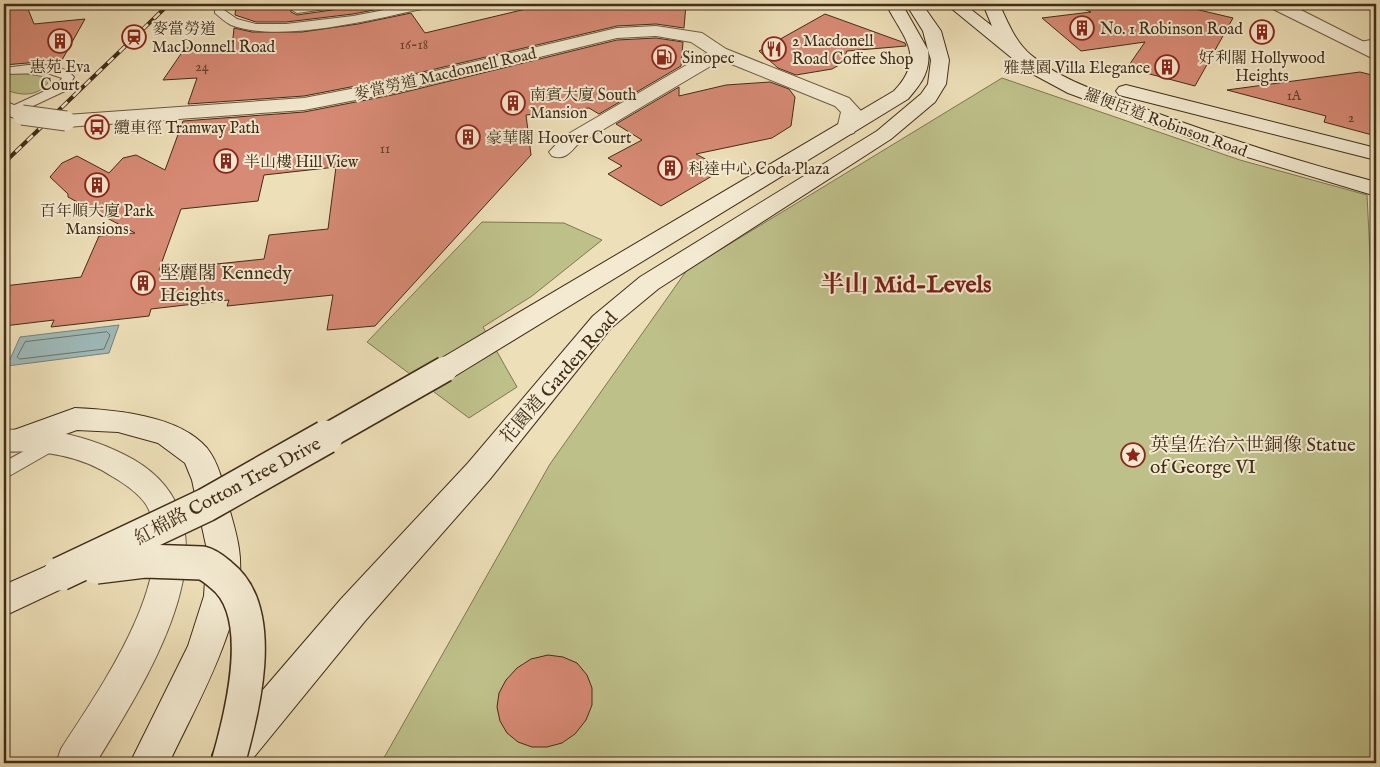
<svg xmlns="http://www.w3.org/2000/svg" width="1380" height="767" viewBox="0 0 1380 767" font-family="'IM FELL English','Noto Serif TC',serif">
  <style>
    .green { fill: #bec08a; stroke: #7f7750 }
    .water { fill: #9ebaba; stroke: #788279 }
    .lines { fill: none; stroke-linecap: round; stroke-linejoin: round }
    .shore { stroke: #6f7468; stroke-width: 1 }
    .building { fill: #d78a75; stroke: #402e17; fill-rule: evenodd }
    .service-casing { stroke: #6b5a3f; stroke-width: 2 }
    .minor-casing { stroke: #6b5a3f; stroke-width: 2 }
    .tertiary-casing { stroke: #6b5a3f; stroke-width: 2 }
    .secondary-casing { stroke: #402e17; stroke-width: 2 }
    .service { fill: #f3ead1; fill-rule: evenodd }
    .minor { fill: #f3ead1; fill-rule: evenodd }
    .tertiary { fill: #f3ead1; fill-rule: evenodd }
    .secondary { fill: #f3ead1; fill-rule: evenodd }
    .rail-casing { stroke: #402e17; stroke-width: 4 }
    .rail { stroke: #f3ead1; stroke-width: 2.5; stroke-dasharray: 8; stroke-linecap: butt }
    .tertiary-bridge-casing { stroke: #6b5a3f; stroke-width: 21; stroke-linecap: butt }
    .secondary-bridge-far1-casing { stroke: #402e17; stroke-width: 28; stroke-linecap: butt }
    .secondary-bridge-casing { stroke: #402e17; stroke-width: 36; stroke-linecap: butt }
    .tertiary-bridge { stroke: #f3ead1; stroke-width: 19 }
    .secondary-bridge-far1 { stroke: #f3ead1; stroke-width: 25 }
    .secondary-bridge { stroke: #f3ead1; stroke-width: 33 }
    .labels { text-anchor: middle; stroke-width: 4; stroke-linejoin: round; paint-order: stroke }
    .far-number-label { font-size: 14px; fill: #66452e }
    .far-poi-label { font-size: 16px; fill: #402e17; stroke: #f3ead1; text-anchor: start }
    .far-street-label { font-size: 16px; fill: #402e17; stroke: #f3ead1 }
    .poi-label { font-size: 19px; fill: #402e17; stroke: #f3ead1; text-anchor: start }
    .street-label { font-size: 19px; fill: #402e17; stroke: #f3ead1 }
    .district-label { font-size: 24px; font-weight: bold; fill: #7a1f14; stroke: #f3ead1 }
  </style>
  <rect width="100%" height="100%" fill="#eddfb8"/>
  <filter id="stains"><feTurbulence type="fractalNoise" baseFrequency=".004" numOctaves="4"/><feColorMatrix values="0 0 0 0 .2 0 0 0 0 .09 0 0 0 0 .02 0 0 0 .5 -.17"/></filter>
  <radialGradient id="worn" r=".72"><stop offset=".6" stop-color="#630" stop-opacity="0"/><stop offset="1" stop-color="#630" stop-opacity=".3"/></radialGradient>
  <g class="green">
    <path d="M22,73l29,5c-10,19 -29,19 -47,11v-15z"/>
    <polygon points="1002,78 1240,160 1367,195 1376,373 1376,763 381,763 550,464 687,270"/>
    <polygon points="482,222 564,223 602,240 532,296 483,327 517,387 469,418 367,342"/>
  </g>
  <polygon class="water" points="119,325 109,353 7,366 20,337"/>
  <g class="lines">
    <polygon class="shore" points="107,332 110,335 104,349 20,359 17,357 25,342"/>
  </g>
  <g class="building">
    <polygon points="4,4 26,4 34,24 85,19 62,60 4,65"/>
    <polygon points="236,4 306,4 291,8 291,12 297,15 339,9 346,4 405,4 353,14 286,22 256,22 235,15"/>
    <polygon points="547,4 686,4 684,28 656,24 617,26 397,78 304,96 188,104 197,78 163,80 185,48 232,47 234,28 252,32 302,32 358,24 411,13 425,33"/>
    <polygon points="1072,4 1174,4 1233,18 1195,86 1127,68 1145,42 1081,51 1042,18 1091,12"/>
    <polygon points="825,14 905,43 906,46 847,51 841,64 832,69 796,75 778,68 759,51"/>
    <path d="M656,38l27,4 -2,24 -82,48 -10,-6 -63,7 5,40 -156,171 -48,4 6,-35 -106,11 2,-6 -78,9 -2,7 -98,11 3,-7 -50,6v-40l77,-9 18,-41 36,-3 -67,-36v-3l-18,-17 12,-14 15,-7 32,17 14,-15 13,-3 29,15 18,-49 121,-9 93,-18 220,-54zM336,167l-8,62 -59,6 -5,24 -105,11 22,-61 77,-8 6,-26z"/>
    <polygon points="1360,72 1376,76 1376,136 1324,122 1326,116 1227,90"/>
    <polygon points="770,82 789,89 795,97 791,126 772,138 696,154 724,169 661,206 608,174 622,166 608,158 642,140 616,124 679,87 679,96 726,85"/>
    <polygon points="548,655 563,657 577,663 587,675 592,688 592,705 586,720 575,734 562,743 547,747 532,747 518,742 507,733 500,721 497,707 499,693 506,680 517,668 531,659"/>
  </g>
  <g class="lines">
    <g class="service-casing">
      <g id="service">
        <path d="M215,4h10l-1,6 13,9 19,5h30l67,-8 63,-12h20l-5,3c-53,11 -150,37 -200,18 -6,-3 -11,-8 -16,-12z"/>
        <polygon points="318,4 344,4 339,7 297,13 292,10 297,7"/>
        <polygon points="1376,39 1376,45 1359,48 1353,45 1355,43"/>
        <path d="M28,65c16,0 35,-1 46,12l-7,13 -51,24h-8l-2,-3 2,-3 50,-23 4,-7 -15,-5 -43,1v-6z"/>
        <polygon points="53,435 60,437 62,442 60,447 4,479 4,462"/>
      </g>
    </g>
    <g class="minor-casing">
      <path id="minor" d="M720,48l6,1 3,4 -3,4 -149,88c-8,9 -13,15 -25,11l-3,-4 14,-15 151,-88z"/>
    </g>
    <g class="tertiary-casing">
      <g id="tertiary">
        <polygon points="1269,4 1289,4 1376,48 1376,60 1271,8"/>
        <polygon points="656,26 702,33 726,49 849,98 861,111 854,133 847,135 840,133 837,129 841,112 835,106 714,57 691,42 656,36 617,38 397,92 304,110 66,127 59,125 56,121 59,117 66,115 304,98 397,80 617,28"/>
        <polygon points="4,101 29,111 32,115 29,119 22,121 4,114"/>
        <path d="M34,429c31,3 62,11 91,26 129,64 21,225 -29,308h-40l5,-14c37,-58 116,-167 88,-239 -6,-14 -24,-26 -36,-33 -33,-22 -70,-27 -109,-25v-22z"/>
      </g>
    </g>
    <g class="secondary-casing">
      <g id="secondary">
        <path d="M886,4h16l26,46 -5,-19 -17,-27h16l19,27 8,29 -3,24 -11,18 -44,37 -233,150 -47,39 -121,151 -125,142 -116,142h-34l-3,-8 6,-13 123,-143 127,-136 125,-147 47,-39 237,-146 44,-37 7,-10 3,-24 -3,-10c3,21 -7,34 -20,49l-453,277 -10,3 -10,-3 -4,-7 4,-7 459,-271c33,-35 9,-53 -8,-87z"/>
        <path d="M946,4h18l28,22 -9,-22h16c9,18 16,38 32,51 31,26 72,38 109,52 78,29 156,54 236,75v14l-162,-49 -146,-54 -39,-21z"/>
        <polygon points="1126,85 1376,148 1376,160 1119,95 1116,91 1119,87"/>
        <path d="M75,408c40,2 104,7 132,40 12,15 17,38 21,56 4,15 9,30 11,45 10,67 -42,154 -70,214h-39l58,-117 16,-50 3,-46 -15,-70 -7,-17 -27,-20 -40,-11 -41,-2 -53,19 -10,-3 -5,-8 5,-8z"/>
        <polygon points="60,560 72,564 76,574 72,584 4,616 4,585"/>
      </g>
    </g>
    <use href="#service" class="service"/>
    <use href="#minor" class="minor"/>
    <use href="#tertiary" class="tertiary"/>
    <use href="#secondary" class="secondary"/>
    <g class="rail-casing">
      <polyline id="rail" points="4,163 169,4"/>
    </g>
    <use href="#rail" class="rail"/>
    <g class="tertiary-bridge-casing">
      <polyline id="tertiary-bridge" points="22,115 66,121"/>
    </g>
    <g class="secondary-bridge-far1-casing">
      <polyline id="secondary-bridge-far1" points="324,438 445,369"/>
    </g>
    <g class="secondary-bridge-casing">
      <g id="secondary-bridge">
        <path d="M96,567l49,-6 57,2c8,2 13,7 19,12 48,37 21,139 7,188"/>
        <polyline points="60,574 206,505 326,437"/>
      </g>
    </g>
    <use href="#tertiary-bridge" class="tertiary-bridge"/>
    <use href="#secondary-bridge-far1" class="secondary-bridge-far1"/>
    <use href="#secondary-bridge" class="secondary-bridge"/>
  </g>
  <defs>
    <g id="building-ring" transform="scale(1.25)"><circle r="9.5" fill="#f3ead1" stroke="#8f2418" stroke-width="1.5"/><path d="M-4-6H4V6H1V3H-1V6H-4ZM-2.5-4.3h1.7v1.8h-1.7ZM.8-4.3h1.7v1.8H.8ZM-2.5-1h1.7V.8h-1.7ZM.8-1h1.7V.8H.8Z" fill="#8f2418"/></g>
    <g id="station-ring" transform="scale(1.25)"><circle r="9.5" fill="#f3ead1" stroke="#8f2418" stroke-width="1.5"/><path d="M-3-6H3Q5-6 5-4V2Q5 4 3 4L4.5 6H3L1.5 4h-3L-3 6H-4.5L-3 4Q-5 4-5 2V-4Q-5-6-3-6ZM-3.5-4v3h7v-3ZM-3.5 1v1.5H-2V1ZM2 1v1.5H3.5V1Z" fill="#8f2418"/></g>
    <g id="restaurant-ring" transform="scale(1.25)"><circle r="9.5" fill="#f3ead1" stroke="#8f2418" stroke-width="1.5"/><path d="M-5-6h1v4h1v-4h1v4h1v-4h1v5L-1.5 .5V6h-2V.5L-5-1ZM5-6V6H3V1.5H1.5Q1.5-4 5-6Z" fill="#8f2418"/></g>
    <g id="fuel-ring" transform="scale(1.25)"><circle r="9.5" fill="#f3ead1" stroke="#8f2418" stroke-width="1.5"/><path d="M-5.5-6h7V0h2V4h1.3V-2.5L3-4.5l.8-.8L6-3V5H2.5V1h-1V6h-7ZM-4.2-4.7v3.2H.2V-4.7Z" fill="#8f2418"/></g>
    <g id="bus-ring" transform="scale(1.25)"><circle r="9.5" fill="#f3ead1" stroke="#8f2418" stroke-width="1.5"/><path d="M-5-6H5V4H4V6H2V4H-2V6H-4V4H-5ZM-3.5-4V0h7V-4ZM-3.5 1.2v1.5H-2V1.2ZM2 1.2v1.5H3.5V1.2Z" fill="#8f2418"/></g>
    <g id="sight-ring" transform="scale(1.25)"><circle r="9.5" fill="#f3ead1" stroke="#8f2418" stroke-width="1.5"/><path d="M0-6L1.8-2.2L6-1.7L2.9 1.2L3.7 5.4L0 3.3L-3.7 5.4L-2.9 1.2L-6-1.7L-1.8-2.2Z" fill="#8f2418"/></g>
  </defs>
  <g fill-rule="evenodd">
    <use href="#building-ring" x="1082" y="28"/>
    <use href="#building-ring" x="1262" y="32"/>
    <use href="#station-ring" x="134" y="37"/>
    <use href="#building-ring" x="60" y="41"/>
    <use href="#restaurant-ring" x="774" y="49"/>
    <use href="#fuel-ring" x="664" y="57"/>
    <use href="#building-ring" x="1167" y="67"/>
    <use href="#building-ring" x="513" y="103"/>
    <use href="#bus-ring" x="97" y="127"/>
    <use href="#building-ring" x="468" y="137"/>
    <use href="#building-ring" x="226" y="161"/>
    <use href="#building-ring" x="670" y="168"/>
    <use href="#building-ring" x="97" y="185"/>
    <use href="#building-ring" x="143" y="283"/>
    <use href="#sight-ring" x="1133" y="455"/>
  </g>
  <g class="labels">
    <g class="far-number-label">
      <text x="414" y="49">16-18</text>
      <text x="202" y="71">24</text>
      <text x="1294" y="100">1A</text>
      <text x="1351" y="122">2</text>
      <text x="385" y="153">11</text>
    </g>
    <g class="far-poi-label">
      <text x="152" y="34">麥當勞道<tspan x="152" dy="18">MacDonnell Road</tspan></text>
      <text x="1100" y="34">No. 1 Robinson Road</text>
      <text x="792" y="46">2 Macdonell<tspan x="792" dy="18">Road Coffee Shop</tspan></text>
      <text x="682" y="63">Sinopec</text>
      <text x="1262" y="63" text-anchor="middle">好利閣 Hollywood<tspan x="1262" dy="18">Heights</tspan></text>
      <text x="60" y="72" text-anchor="middle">惠苑 Eva<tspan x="60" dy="18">Court</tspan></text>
      <text x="1150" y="73" text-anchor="end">雅慧園 Villa Elegance</text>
      <text x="530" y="100">南賓大廈 South<tspan x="530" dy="18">Mansion</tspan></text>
      <text x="114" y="133">纜車徑 Tramway Path</text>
      <text x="486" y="143">豪華閣 Hoover Court</text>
      <text x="244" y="167">半山樓 Hill View</text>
      <text x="688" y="174">科達中心 Coda Plaza</text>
      <text x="97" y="216" text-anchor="middle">百年順大廈 Park<tspan x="97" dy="18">Mansions</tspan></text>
    </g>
    <g class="far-street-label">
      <text transform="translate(445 73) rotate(-13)" y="6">麥當勞道 Macdonnell Road</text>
      <text transform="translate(1166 122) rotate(20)" y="6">羅便臣道 Robinson Road</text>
    </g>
    <g class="poi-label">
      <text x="160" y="279">堅麗閣 Kennedy<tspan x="160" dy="22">Heights</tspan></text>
      <text x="1150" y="451">英皇佐治六世銅像 Statue<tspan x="1150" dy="22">of George VI</tspan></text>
    </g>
    <g class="street-label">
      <text transform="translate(558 377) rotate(-49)" y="7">花園道 Garden Road</text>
      <text transform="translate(227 490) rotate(-28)" y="7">紅棉路 Cotton Tree Drive</text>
    </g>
    <g class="district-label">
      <text x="906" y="292">半山 Mid-Levels</text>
    </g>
  </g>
  <rect width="1380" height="767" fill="none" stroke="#eddfb8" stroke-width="20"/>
  <rect x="5" y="5" width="1370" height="757" fill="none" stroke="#402e17" stroke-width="2.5"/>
  <rect x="10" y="10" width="1360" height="747" fill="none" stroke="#402e17"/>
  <rect width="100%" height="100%" filter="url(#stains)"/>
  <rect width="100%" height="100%" fill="url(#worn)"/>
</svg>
